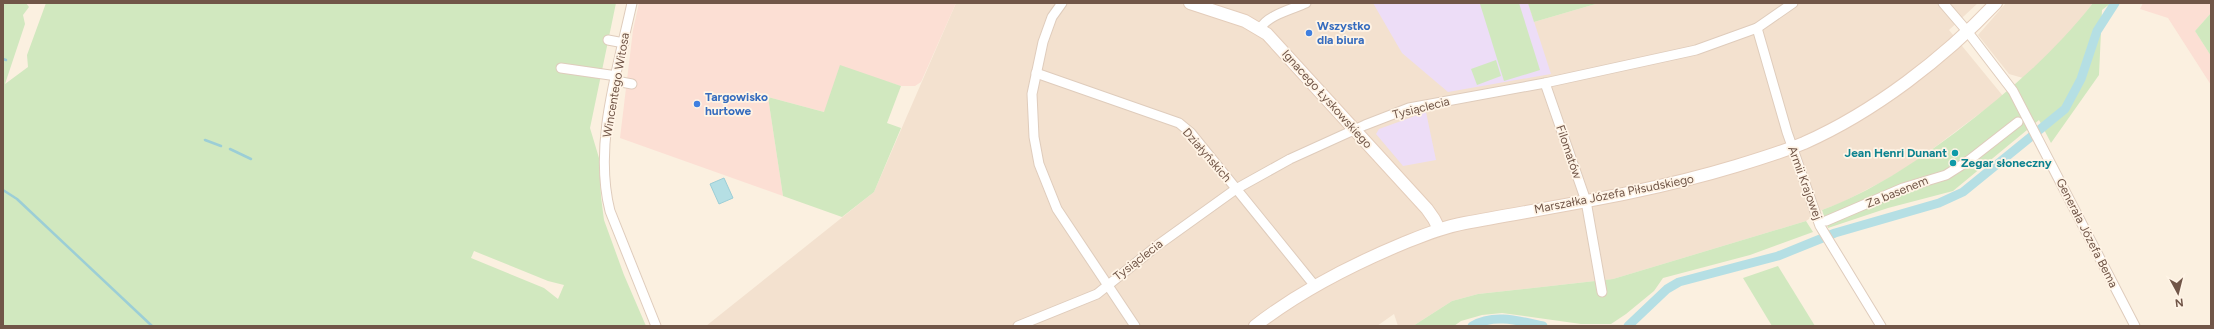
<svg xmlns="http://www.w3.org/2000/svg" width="2214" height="329" viewBox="0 0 2214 329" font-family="Figtree,sans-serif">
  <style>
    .residential { fill: #f3e1cf }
    .commercial { fill: #fcdfd4 }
    .education { fill: #edddf7 }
    .green { fill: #d1e8bf; fill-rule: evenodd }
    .water { fill: #b5dfe4; stroke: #9cced6 }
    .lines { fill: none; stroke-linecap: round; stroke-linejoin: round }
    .stream { stroke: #9cced6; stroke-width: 2.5 }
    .canal { stroke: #b5dfe4; stroke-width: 9 }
    .street-casing { stroke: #dfccbc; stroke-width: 11 }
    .secondary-casing { stroke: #e4cdbb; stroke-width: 14 }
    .street { stroke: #fff; stroke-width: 9 }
    .secondary { stroke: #fff; stroke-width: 12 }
    .shop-dot { fill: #3f7fe0; stroke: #fff4e6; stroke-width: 1.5 }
    .culture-dot { fill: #0f9aa8; stroke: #fff4e6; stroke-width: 1.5 }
    .labels { text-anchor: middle; stroke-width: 3.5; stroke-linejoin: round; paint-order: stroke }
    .shop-label { font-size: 12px; font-weight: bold; fill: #366cbe; stroke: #fff4e6; text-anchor: start }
    .street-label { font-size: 12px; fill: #715648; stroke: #fff4e6 }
    .culture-label { font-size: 12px; font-weight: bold; fill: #0d838f; stroke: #fff4e6; text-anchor: end }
  </style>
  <rect width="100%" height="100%" fill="#fbf0e0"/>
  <g class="residential">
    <polygon points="956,3 1528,3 1534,22 1599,3 1978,3 1949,30 2003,96 1919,159 1889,178 1843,202 1822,210 1806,221 1613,279 1478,294 1452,301 1413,326 1398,326 1394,314 1377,326 706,326 874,192"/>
    <polygon points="2006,3 2093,3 2068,35 2023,78 2009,74 1978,35"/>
  </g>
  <g class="commercial">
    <polygon points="639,3 956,3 921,82 915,86 901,86 885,81 824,112 768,97 783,196 620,138 633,30"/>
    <polygon points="2143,3 2211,3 2211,13 2195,31 2211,56 2211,85 2168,18 2140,9"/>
  </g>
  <g class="education">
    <polygon points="1373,3 1528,3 1551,74 1448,92 1402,53"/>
    <polygon points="1426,112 1436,160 1403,166 1376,134 1379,129"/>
  </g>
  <g class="green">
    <path d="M3,3h23l3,4 -6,8 2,9 -20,60 23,-17 -1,-12 19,-52h570l-26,125 9,30 2,39 3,23 20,55 22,51h-643zM474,251l74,30 16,4 -6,14 -14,-11 -73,-30z"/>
    <polygon points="1482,3 1519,3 1540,70 1504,81 1480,4"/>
    <polygon points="1528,3 1599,3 1534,22"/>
    <path d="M2093,3h18l-9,7 -3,65 -48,68 -12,-23 -86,71 -65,17 -60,20 -6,-18c49,-18 92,-47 134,-78 51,-39 97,-78 137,-129z"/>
    <polygon points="2211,13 2211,56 2195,31"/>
    <polygon points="1496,60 1501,76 1477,85 1471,69"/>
    <polygon points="840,65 901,86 887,123 901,128 874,192 842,217 783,196 768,97 824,112"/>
    <polygon points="1806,221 1813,232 1750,255 1663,278 1654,291 1626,314 1611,324 1581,324 1502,313 1482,315 1461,321 1454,326 1413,326 1452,301 1478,294 1613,279"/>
    <polygon points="1778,266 1815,326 1772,326 1743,278"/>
  </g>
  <polygon class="water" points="724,178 733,198 719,204 710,184"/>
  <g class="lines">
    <g class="stream">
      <polyline points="3,59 6,60"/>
      <polyline points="205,140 221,146"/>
      <polyline points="230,149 251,159"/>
      <polyline points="3,190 17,199 152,326"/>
    </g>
    <g class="canal">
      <path d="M1472,326c22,-13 48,-5 71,0"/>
      <polyline points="1628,326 1667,289 1679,282 1778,256 1835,233 1939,203 1963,192 2065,109 2081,79 2097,31 2115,3"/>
    </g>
    <g class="street-casing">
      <g id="street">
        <path d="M632,3c-14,65 -39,142 -22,208l46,115"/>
        <polyline points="1062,3 1052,17 1043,42 1032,94 1034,137 1039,164 1057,209 1135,326"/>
        <polyline points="1943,3 1967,31 2013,91 2135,326"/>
        <polyline points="1757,28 1787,132 1820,226 1881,326"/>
        <path d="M1260,29c7,-14 33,-20 46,-26"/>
        <polyline points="608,40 624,43"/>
        <polyline points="561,68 617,76"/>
        <polyline points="1036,73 1179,123 1191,133 1315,286"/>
        <polyline points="616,81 632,84"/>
        <polyline points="1545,83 1586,201 1602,292"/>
        <polyline points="1968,161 2018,122"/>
        <polyline points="1826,221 1903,188 1946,175 1968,161"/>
        <polyline points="1018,326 1097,294 1158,245 1236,189 1290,159 1365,125 1409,108 1545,83 1696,50 1757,28 1793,3"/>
      </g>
    </g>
    <g class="secondary-casing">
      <g id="secondary">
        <polyline points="1190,3 1245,21 1267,34 1427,209 1434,219 1439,229"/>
        <path d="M1255,326c45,-35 96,-61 149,-83 20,-8 39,-16 61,-20 91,-17 182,-30 271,-57 23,-7 46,-14 68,-23 70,-31 140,-85 192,-140"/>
      </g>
    </g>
    <use href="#street" class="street"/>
    <use href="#secondary" class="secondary"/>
  </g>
  <g class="shop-dot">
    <circle cx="1309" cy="33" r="4"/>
    <circle cx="697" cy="104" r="4"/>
  </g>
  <g class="culture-dot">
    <circle cx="1955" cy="153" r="4"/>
    <circle cx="1953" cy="163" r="4"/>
  </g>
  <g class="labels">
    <g class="shop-label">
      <text x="1317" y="30">Wszystko<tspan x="1317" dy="14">dla biura</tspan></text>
      <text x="705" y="101">Targowisko<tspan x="705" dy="14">hurtowe</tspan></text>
    </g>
    <g class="street-label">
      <text transform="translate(616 85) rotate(-80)" y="4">Wincentego Witosa</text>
      <text transform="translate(1327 99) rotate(48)" y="4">Ignacego Łyskowskiego</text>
      <text transform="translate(1421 108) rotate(-14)" y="4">Tysiąclecia</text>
      <text transform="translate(1569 152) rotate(71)" y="4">Filomatów</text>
      <text transform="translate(1207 155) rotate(49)" y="4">Działyńskich</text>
      <text transform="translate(1805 183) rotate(70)" y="4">Armii Krajowej</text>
      <text transform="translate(1897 192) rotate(-22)" y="4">Za basenem</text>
      <text transform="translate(1614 194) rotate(-11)" y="4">Marszałka Józefa Piłsudskiego</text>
      <text transform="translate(2087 233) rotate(63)" y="4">Generała Józefa Bema</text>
      <text transform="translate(1138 260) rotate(-38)" y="4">Tysiąclecia</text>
    </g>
    <g class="culture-label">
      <text x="1947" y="157">Jean Henri Dunant</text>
      <text x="1961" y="167" text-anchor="start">Zegar słoneczny</text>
    </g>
  </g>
  <rect width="2214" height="329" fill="none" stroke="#715648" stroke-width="8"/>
  <g transform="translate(2178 293) rotate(173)" stroke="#fff4e6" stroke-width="3" paint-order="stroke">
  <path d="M0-3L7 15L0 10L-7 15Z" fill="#715648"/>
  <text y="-6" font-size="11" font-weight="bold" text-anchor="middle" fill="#715648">N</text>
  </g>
</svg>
